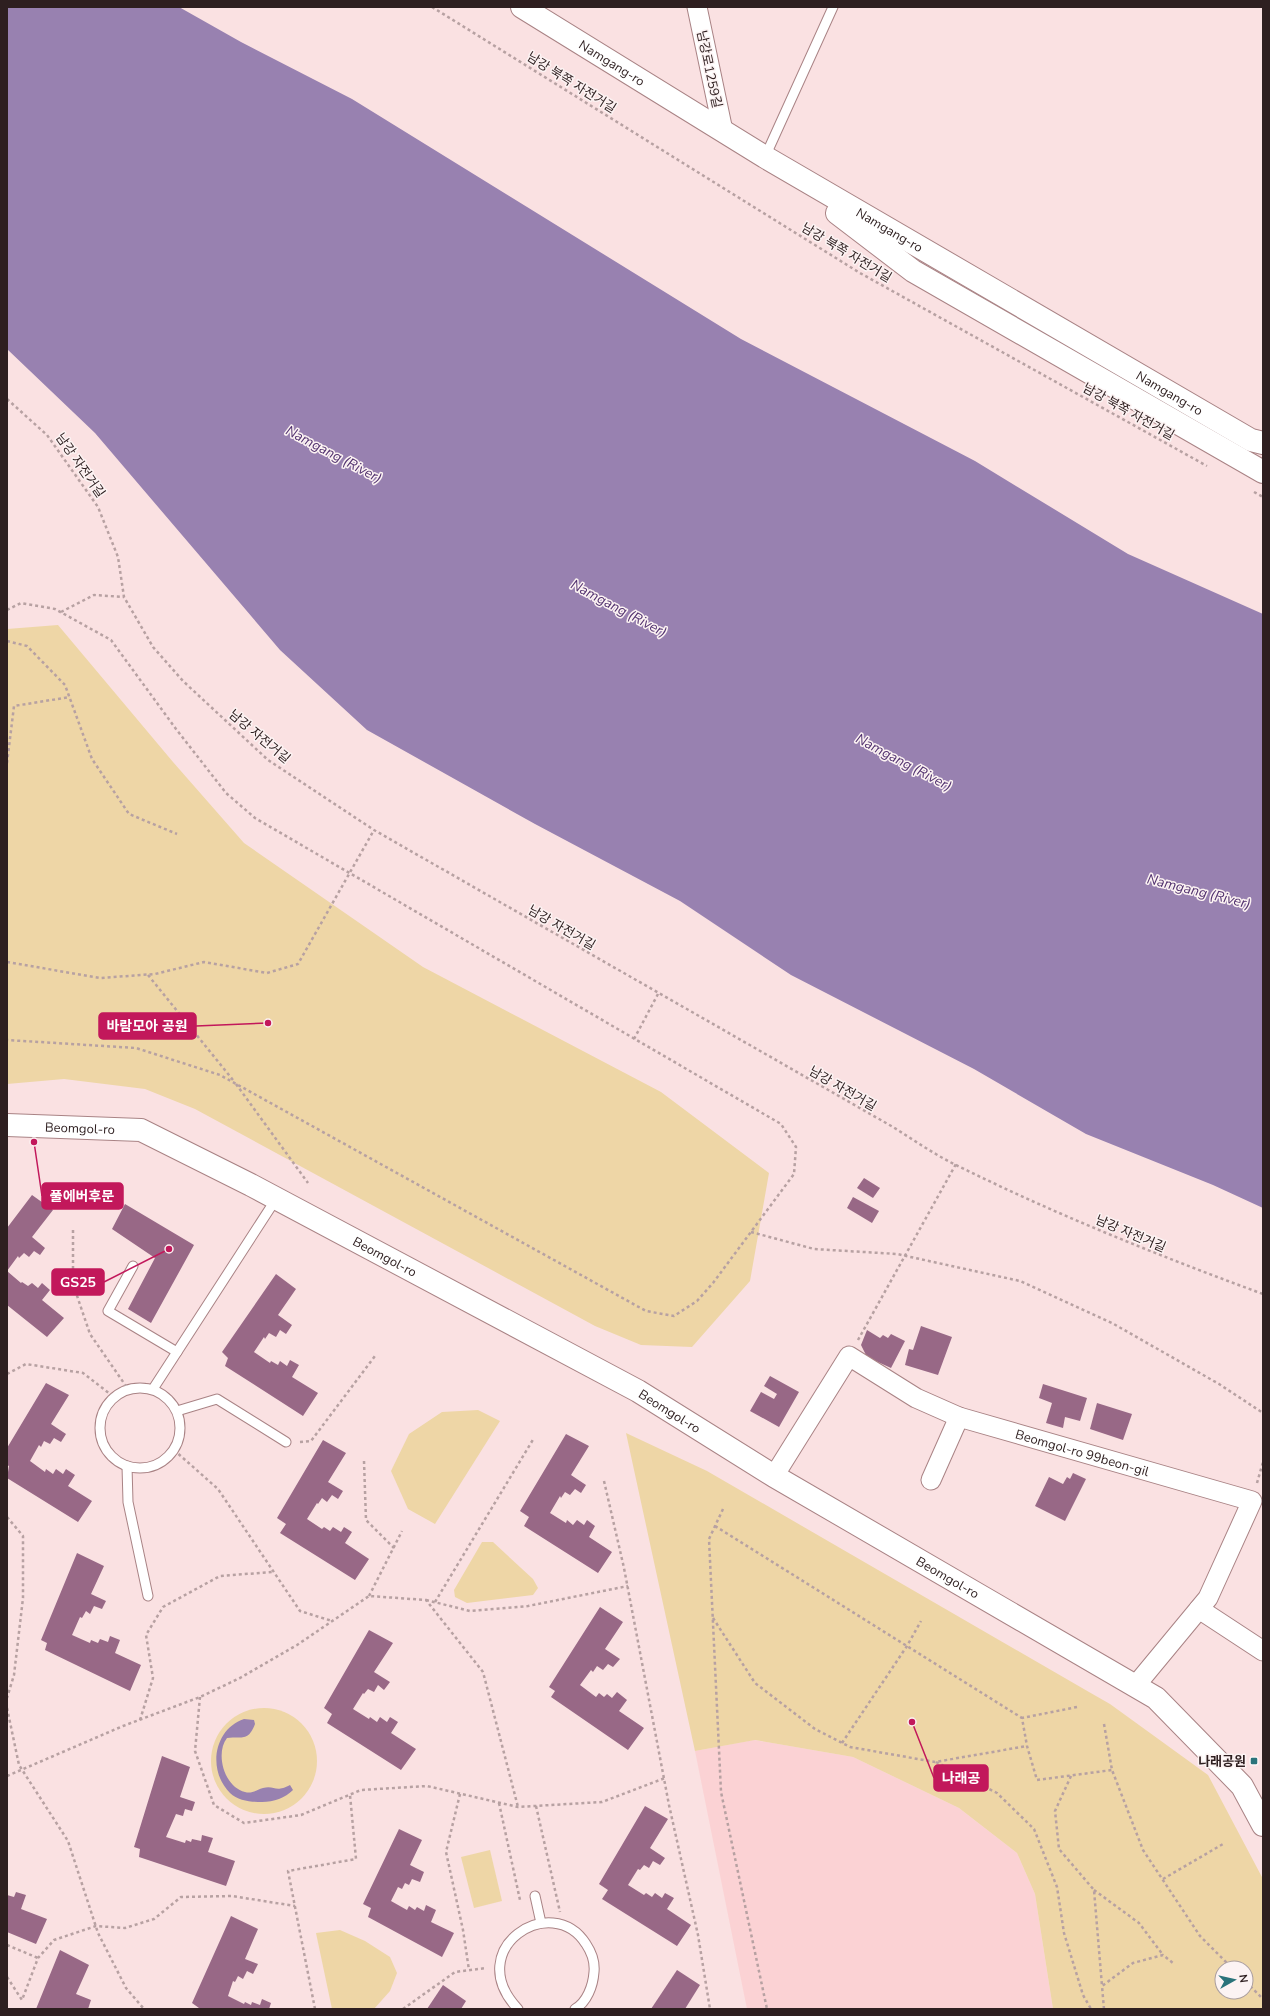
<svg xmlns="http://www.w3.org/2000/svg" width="1270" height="2016" viewBox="0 0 1270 2016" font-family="'Nunito Sans','Noto Sans KR',sans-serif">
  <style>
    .built { fill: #fbd2d4 }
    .green { fill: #eed6a6; fill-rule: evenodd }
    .water { fill: #9881b0 }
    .building { fill: #986886 }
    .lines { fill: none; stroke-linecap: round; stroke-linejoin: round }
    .lane-casing { stroke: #a98385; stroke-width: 11 }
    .street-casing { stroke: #a98385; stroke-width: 21 }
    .secondary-casing { stroke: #a98385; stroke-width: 24 }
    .path { stroke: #b7a1a2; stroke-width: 2.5; stroke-dasharray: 3 3; stroke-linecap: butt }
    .lane { stroke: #fff; stroke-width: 9 }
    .street { stroke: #fff; stroke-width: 19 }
    .secondary { stroke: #fff; stroke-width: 22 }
    .poi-dot { fill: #2a737a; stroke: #fcf3f3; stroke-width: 1.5 }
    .labels { text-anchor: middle; stroke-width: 3; stroke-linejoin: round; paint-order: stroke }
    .street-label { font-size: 13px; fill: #2e1f20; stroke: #fcf3f3 }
    .poi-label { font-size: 13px; font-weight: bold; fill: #2e1f20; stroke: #fcf3f3; text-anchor: end }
    .water-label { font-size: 14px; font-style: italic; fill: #533370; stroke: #fcf3f3 }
    .leader { fill: none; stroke: #c2185b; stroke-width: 1.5 }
    .callout-dot { fill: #c2185b; stroke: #fcf3f3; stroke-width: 1.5 }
    .callout { fill: #c2185b; stroke: #c2185b; stroke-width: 1.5 }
    .callout-label { font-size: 14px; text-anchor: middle; font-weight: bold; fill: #fff }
  </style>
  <rect width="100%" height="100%" fill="#fae1e2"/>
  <polygon class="built" points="754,1740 853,1757 959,1808 1017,1853 1035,1894 1053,2009 747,2009 695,1751"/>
  <g class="green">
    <polygon points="58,625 173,762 244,843 423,967 661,1092 769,1173 750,1281 692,1347 641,1345 595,1326 195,1109 145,1089 64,1079 7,1084 7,629"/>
    <polygon points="478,1410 500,1421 435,1524 408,1509 391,1471 409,1434 442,1412"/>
    <path d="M626,1433l81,38 382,221 21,12 98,71 55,104v130h-210l-18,-115 -18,-41 -58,-45 -106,-51 -98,-17 -60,11zM1222,1968h24v24h-24z"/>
    <polygon points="482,1542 493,1542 533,1579 538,1588 533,1595 467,1603 455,1597 454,1590"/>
    <circle cx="264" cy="1761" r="53"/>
    <polygon points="490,1850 502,1901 474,1908 461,1857"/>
    <polygon points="340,1930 365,1941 390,1957 397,1973 390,1991 374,2009 332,2009 316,1933"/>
  </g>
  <g class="water">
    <polygon points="7,7 179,7 241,42 352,99 741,339 975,461 1128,554 1263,614 1263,1208 1213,1185 1086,1134 974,1069 791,975 680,901 535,824 367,730 280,650 95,433 7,349"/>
    <path d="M244,1719l10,1 1,4c-7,18 -12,12 -28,14 -12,15 -3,49 18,54 7,2 11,-2 18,-4 12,-3 12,5 27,-3l3,5c-8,8 -19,12 -31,12 -11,0 -24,-1 -32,-9 -23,-23 -16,-64 14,-74z"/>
  </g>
  <g class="building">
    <polygon points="864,1178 880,1188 873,1198 857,1188"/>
    <polygon points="32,1195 53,1210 32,1237 45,1248 40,1255 34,1251 29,1257 24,1253 19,1258 18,1256 7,1271 21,1283 22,1282 28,1286 32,1283 38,1288 42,1283 50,1290 42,1300 64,1318 47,1337 7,1305 7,1228"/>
    <polygon points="853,1197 879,1211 872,1223 847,1208"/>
    <polygon points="125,1204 194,1245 151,1323 128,1309 155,1258 112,1229"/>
    <polygon points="276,1274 296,1289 278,1315 292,1325 286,1334 280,1330 276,1337 269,1333 265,1339 264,1337 254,1352 270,1363 271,1361 278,1365 280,1361 287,1366 290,1360 299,1365 292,1377 318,1393 303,1416 225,1366 228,1358 222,1352"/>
    <polygon points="921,1326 952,1337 938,1375 905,1365 909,1349 913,1350"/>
    <polygon points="867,1330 880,1338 883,1335 888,1338 891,1334 905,1341 891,1368 867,1357 861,1345"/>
    <polygon points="770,1376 799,1392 779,1427 750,1411 761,1392 774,1399 777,1394 764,1386"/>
    <polygon points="46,1383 69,1395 51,1424 66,1434 61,1442 54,1438 50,1444 44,1441 41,1447 39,1445 30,1461 45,1472 46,1469 53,1474 56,1469 63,1474 66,1469 75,1475 68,1486 92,1501 78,1522 7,1478 9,1466 7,1465 7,1448"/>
    <polygon points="1043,1384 1087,1398 1080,1421 1065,1417 1063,1428 1046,1423 1052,1403 1039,1398"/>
    <polygon points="1097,1403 1132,1414 1123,1440 1090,1429"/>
    <polygon points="566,1434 589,1446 571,1475 586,1485 581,1493 575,1489 570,1495 565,1492 561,1498 560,1496 550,1513 566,1523 567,1520 573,1525 577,1520 584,1525 587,1520 595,1526 589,1537 612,1552 598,1573 524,1526 529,1517 520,1511"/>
    <polygon points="323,1440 346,1453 328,1482 343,1491 338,1499 332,1495 327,1502 322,1498 318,1504 317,1503 307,1519 322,1529 324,1527 330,1531 333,1527 341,1532 344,1527 352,1532 345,1543 369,1559 355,1580 280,1533 286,1524 277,1518"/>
    <polygon points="1073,1473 1086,1479 1065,1521 1035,1506 1049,1477 1063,1484 1067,1477 1070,1479"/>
    <polygon points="77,1553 104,1566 91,1594 106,1601 102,1609 94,1606 90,1614 86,1611 82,1618 80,1617 72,1635 90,1643 91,1640 98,1643 100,1639 108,1642 110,1636 120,1640 115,1653 141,1665 130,1691 45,1650 47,1643 41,1640"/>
    <polygon points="600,1607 623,1622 605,1649 620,1659 613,1667 608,1664 603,1670 597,1666 593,1672 591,1670 580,1685 596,1697 599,1693 604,1697 607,1694 612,1698 617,1692 627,1700 619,1711 644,1728 628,1750 551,1697 555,1691 549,1687"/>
    <polygon points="369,1630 393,1643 374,1672 390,1682 384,1690 378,1685 374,1692 368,1689 364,1694 363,1693 353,1709 369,1719 370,1717 377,1722 380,1717 387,1722 390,1717 398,1722 391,1733 416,1749 401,1770 327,1723 332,1714 324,1708"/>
    <polygon points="162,1756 190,1767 180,1797 195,1802 192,1811 185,1809 183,1816 176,1814 166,1837 185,1843 186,1840 191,1842 192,1839 201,1841 202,1835 213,1838 208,1852 235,1861 226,1886 139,1857 140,1849 134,1847"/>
    <polygon points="645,1806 668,1819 650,1848 665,1858 660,1865 653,1861 649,1868 644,1865 640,1870 638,1869 628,1885 644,1895 646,1893 652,1897 655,1893 662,1898 665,1893 674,1898 667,1909 691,1925 677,1946 602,1899 608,1890 599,1884"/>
    <polygon points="399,1829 422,1840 410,1865 424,1872 420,1882 412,1879 409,1885 405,1883 402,1889 398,1887 391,1901 407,1910 409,1906 415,1910 417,1907 424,1911 426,1905 436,1910 431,1922 454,1933 442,1957 368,1917 371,1908 363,1904"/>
    <polygon points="16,1892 26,1895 21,1909 47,1919 36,1944 7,1932 7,1895 14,1897"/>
    <polygon points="231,1916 258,1929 245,1959 258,1964 253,1974 247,1971 243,1979 238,1976 235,1982 233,1981 228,1996 244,2004 245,2002 251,2005 252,2002 260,2005 262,1999 271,2003 269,2009 199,2009 199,2008 192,2003"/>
    <polygon points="60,1950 89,1965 76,1994 91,2000 88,2009 36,2009"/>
    <polygon points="677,1970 700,1985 685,2009 651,2009"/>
    <polygon points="443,1985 466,2001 461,2009 427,2009"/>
  </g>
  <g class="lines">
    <g class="lane-casing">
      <g id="lane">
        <polyline points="765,157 833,7"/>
        <polyline points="133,1266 108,1311 177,1352"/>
        <circle cx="140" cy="1428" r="40"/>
        <polyline points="153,1389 276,1199"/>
        <polyline points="177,1411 217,1399 286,1442"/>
        <polyline points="127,1466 128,1502 148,1596"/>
        <polyline points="535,1896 541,1923"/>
        <path d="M518,2009c-57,-60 34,-119 68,-65 6,9 9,18 8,28 -1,14 -7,30 -19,37"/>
      </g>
    </g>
    <g class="street-casing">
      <g id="street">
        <polyline points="697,7 723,131"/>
        <path id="s1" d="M774,1476l75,-120 67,42 43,19 293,84 -44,97 -72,87"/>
        <polyline points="931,1480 959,1417"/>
        <polyline points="1199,1609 1263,1651"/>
      </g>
    </g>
    <g class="secondary-casing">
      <g id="secondary">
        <path id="s2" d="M522,7l243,150 486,283 12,3"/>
        <polyline points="837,213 913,271 1263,472"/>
        <path id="s3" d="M7,1125l134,5 110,55 387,206 136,85 382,222 86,88 21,39"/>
      </g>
    </g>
    <g class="path">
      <polyline points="432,7 860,273 1207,466"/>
      <path d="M7,399l40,36 51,72 20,50 6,40 29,50 30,34 85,79 106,70 519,297c19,12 38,25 57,35 102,51 207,93 313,132"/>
      <polyline points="1254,492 1263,497"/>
      <polyline points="7,610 21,603 55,609 111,640 176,729 226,793 255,818 781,1124 796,1147 794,1174 713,1283 697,1301 674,1316 646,1311 220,1075 136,1048 7,1040"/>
      <polyline points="61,612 94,595 124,597"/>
      <polyline points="7,641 27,646 65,685 92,759 129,814 177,834"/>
      <polyline points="7,763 14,706 70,697"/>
      <polyline points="7,962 100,978 155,974 204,962 267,973 298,964 374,830"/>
      <polyline points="148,975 233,1080"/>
      <polyline points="634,1039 658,994"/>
      <polyline points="236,1084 308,1183"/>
      <polyline points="73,1230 73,1284 90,1334 128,1389"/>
      <polyline points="751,1232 814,1249 897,1254 1020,1281 1112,1323 1219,1384 1263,1413"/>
      <polyline points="858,1340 956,1164"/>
      <polyline points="7,1374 26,1364 83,1373 114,1397"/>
      <polyline points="300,1442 311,1441 375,1356"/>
      <polyline points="174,1450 218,1489 300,1611 332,1621"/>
      <polyline points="364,1461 366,1520 394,1548"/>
      <polyline points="604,1481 624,1568 669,1805 698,1935 710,2009"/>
      <polyline points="1257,1483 1263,1462"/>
      <polyline points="723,1509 709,1539 721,1792 767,2009"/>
      <polyline points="7,1517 23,1536 23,1598 14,1675 7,1698"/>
      <polyline points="715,1526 1022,1718"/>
      <polyline points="369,1596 402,1531"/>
      <polyline points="426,1600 470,1611 528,1606 628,1586"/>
      <polyline points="435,1602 534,1438"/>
      <polyline points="713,1618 755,1683 815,1729 850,1747 935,1762 1027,1746"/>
      <polyline points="200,1697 195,1751 214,1805 244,1823 301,1815 361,1790 427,1786 518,1807 602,1802 665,1778"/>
      <polyline points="1077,1707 1022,1718 1027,1746 1037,1780 1112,1770"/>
      <polyline points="7,1708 19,1765 68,1841 98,1933 126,1988 144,2009"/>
      <polyline points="140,1720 153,1678 146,1635 163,1607 220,1576 272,1572"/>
      <polyline points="1104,1724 1112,1770 1143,1850 1200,1936 1232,1968"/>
      <polyline points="842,1743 907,1646 921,1621"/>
      <polyline points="936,1762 997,1793 1034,1829 1057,1887 1064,1933 1083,1995 1091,2009"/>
      <polyline points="7,1776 123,1726 200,1697 240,1678 297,1645 369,1596 426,1600 483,1672 518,1807"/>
      <polyline points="1071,1776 1055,1811 1059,1849 1094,1890 1102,1986"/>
      <polyline points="460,1794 446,1852 463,1930 469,1970"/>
      <polyline points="499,1803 520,1900"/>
      <polyline points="536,1806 560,1912"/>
      <polyline points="1163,1879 1223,1844"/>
      <polyline points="1094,1890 1139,1923 1163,1955"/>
      <polyline points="7,1945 38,1958"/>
      <polyline points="7,1977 22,2000 38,1958 54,1940 96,1926 125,1928 154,1919 181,1897 232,1896 295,1906"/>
      <polyline points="1246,1982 1263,1999"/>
      <polyline points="315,2009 288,1871 356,1859 350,1795"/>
      <polyline points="403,2009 455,1972 486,1968"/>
      <polyline points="1104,2009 1102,1986 1133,1963 1163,1955 1173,1963"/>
    </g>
    <use href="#lane" class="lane"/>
    <use href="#street" class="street"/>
    <use href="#secondary" class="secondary"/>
  </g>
  <rect class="poi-dot" x="1250" y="1757" width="8" height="8" rx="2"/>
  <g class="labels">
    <g class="street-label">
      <text dy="5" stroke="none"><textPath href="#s2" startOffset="106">Namgang-ro</textPath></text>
      <text transform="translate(710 69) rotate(78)" y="5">남강로1259길</text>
      <text transform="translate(572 82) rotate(32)" y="5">남강 북쪽 자전거길</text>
      <text dy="5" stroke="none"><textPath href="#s2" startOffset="430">Namgang-ro</textPath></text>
      <text transform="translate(847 252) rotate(31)" y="5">남강 북쪽 자전거길</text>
      <text dy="5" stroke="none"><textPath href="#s2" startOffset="754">Namgang-ro</textPath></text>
      <text transform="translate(1129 411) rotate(29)" y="5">남강 북쪽 자전거길</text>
      <text transform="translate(81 465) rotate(55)" y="5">남강 자전거길</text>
      <text transform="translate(260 736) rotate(40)" y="5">남강 자전거길</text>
      <text transform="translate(562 927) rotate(30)" y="5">남강 자전거길</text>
      <text transform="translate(843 1088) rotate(30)" y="5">남강 자전거길</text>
      <text dy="5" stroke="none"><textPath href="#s3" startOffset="73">Beomgol-ro</textPath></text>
      <text transform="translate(1131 1233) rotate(23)" y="5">남강 자전거길</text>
      <text dy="5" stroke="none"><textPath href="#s3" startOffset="409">Beomgol-ro</textPath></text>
      <text dy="5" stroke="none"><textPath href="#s3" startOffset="733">Beomgol-ro</textPath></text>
      <text dy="5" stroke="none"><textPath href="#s1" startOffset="396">Beomgol-ro 99beon-gil</textPath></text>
      <text dy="5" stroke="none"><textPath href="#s3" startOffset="1057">Beomgol-ro</textPath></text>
    </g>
    <g class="poi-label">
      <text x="1246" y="1766">나래공원</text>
    </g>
    <g class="water-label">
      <text transform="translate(334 454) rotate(28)" y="5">Namgang (River)</text>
      <text transform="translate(619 608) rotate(28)" y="5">Namgang (River)</text>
      <text transform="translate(904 762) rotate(28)" y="5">Namgang (River)</text>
      <text transform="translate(1199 891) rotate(14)" y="5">Namgang (River)</text>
    </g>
  </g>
  <path class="leader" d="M268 1023L196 1026M34 1142L42 1196M169 1249L104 1282M912 1722L934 1778"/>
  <g class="callout-dot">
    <circle cx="268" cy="1023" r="4"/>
    <circle cx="34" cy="1142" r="4"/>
    <circle cx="169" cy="1249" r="4"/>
    <circle cx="912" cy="1722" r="4"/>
  </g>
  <g class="callout">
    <rect x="99" y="1013" width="97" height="26" rx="4"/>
    <rect x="42" y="1183" width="81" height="26" rx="4"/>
    <rect x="52" y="1269" width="52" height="26" rx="4"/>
    <rect x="934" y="1765" width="54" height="26" rx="4"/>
  </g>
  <g class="callout-label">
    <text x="147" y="1031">바람모아 공원</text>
    <text x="82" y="1201">풀에버후문</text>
    <text x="78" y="1287">GS25</text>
    <text x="961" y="1783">나래공</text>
  </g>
  <rect width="1270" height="2016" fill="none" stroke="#2e1f20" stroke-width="16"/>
  <g transform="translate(1234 1980) rotate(82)"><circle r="19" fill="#fcf3f3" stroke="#aa9e9f"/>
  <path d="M0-3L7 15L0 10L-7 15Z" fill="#2a737a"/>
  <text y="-6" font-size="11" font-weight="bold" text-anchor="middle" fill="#2e1f20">N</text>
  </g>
</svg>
